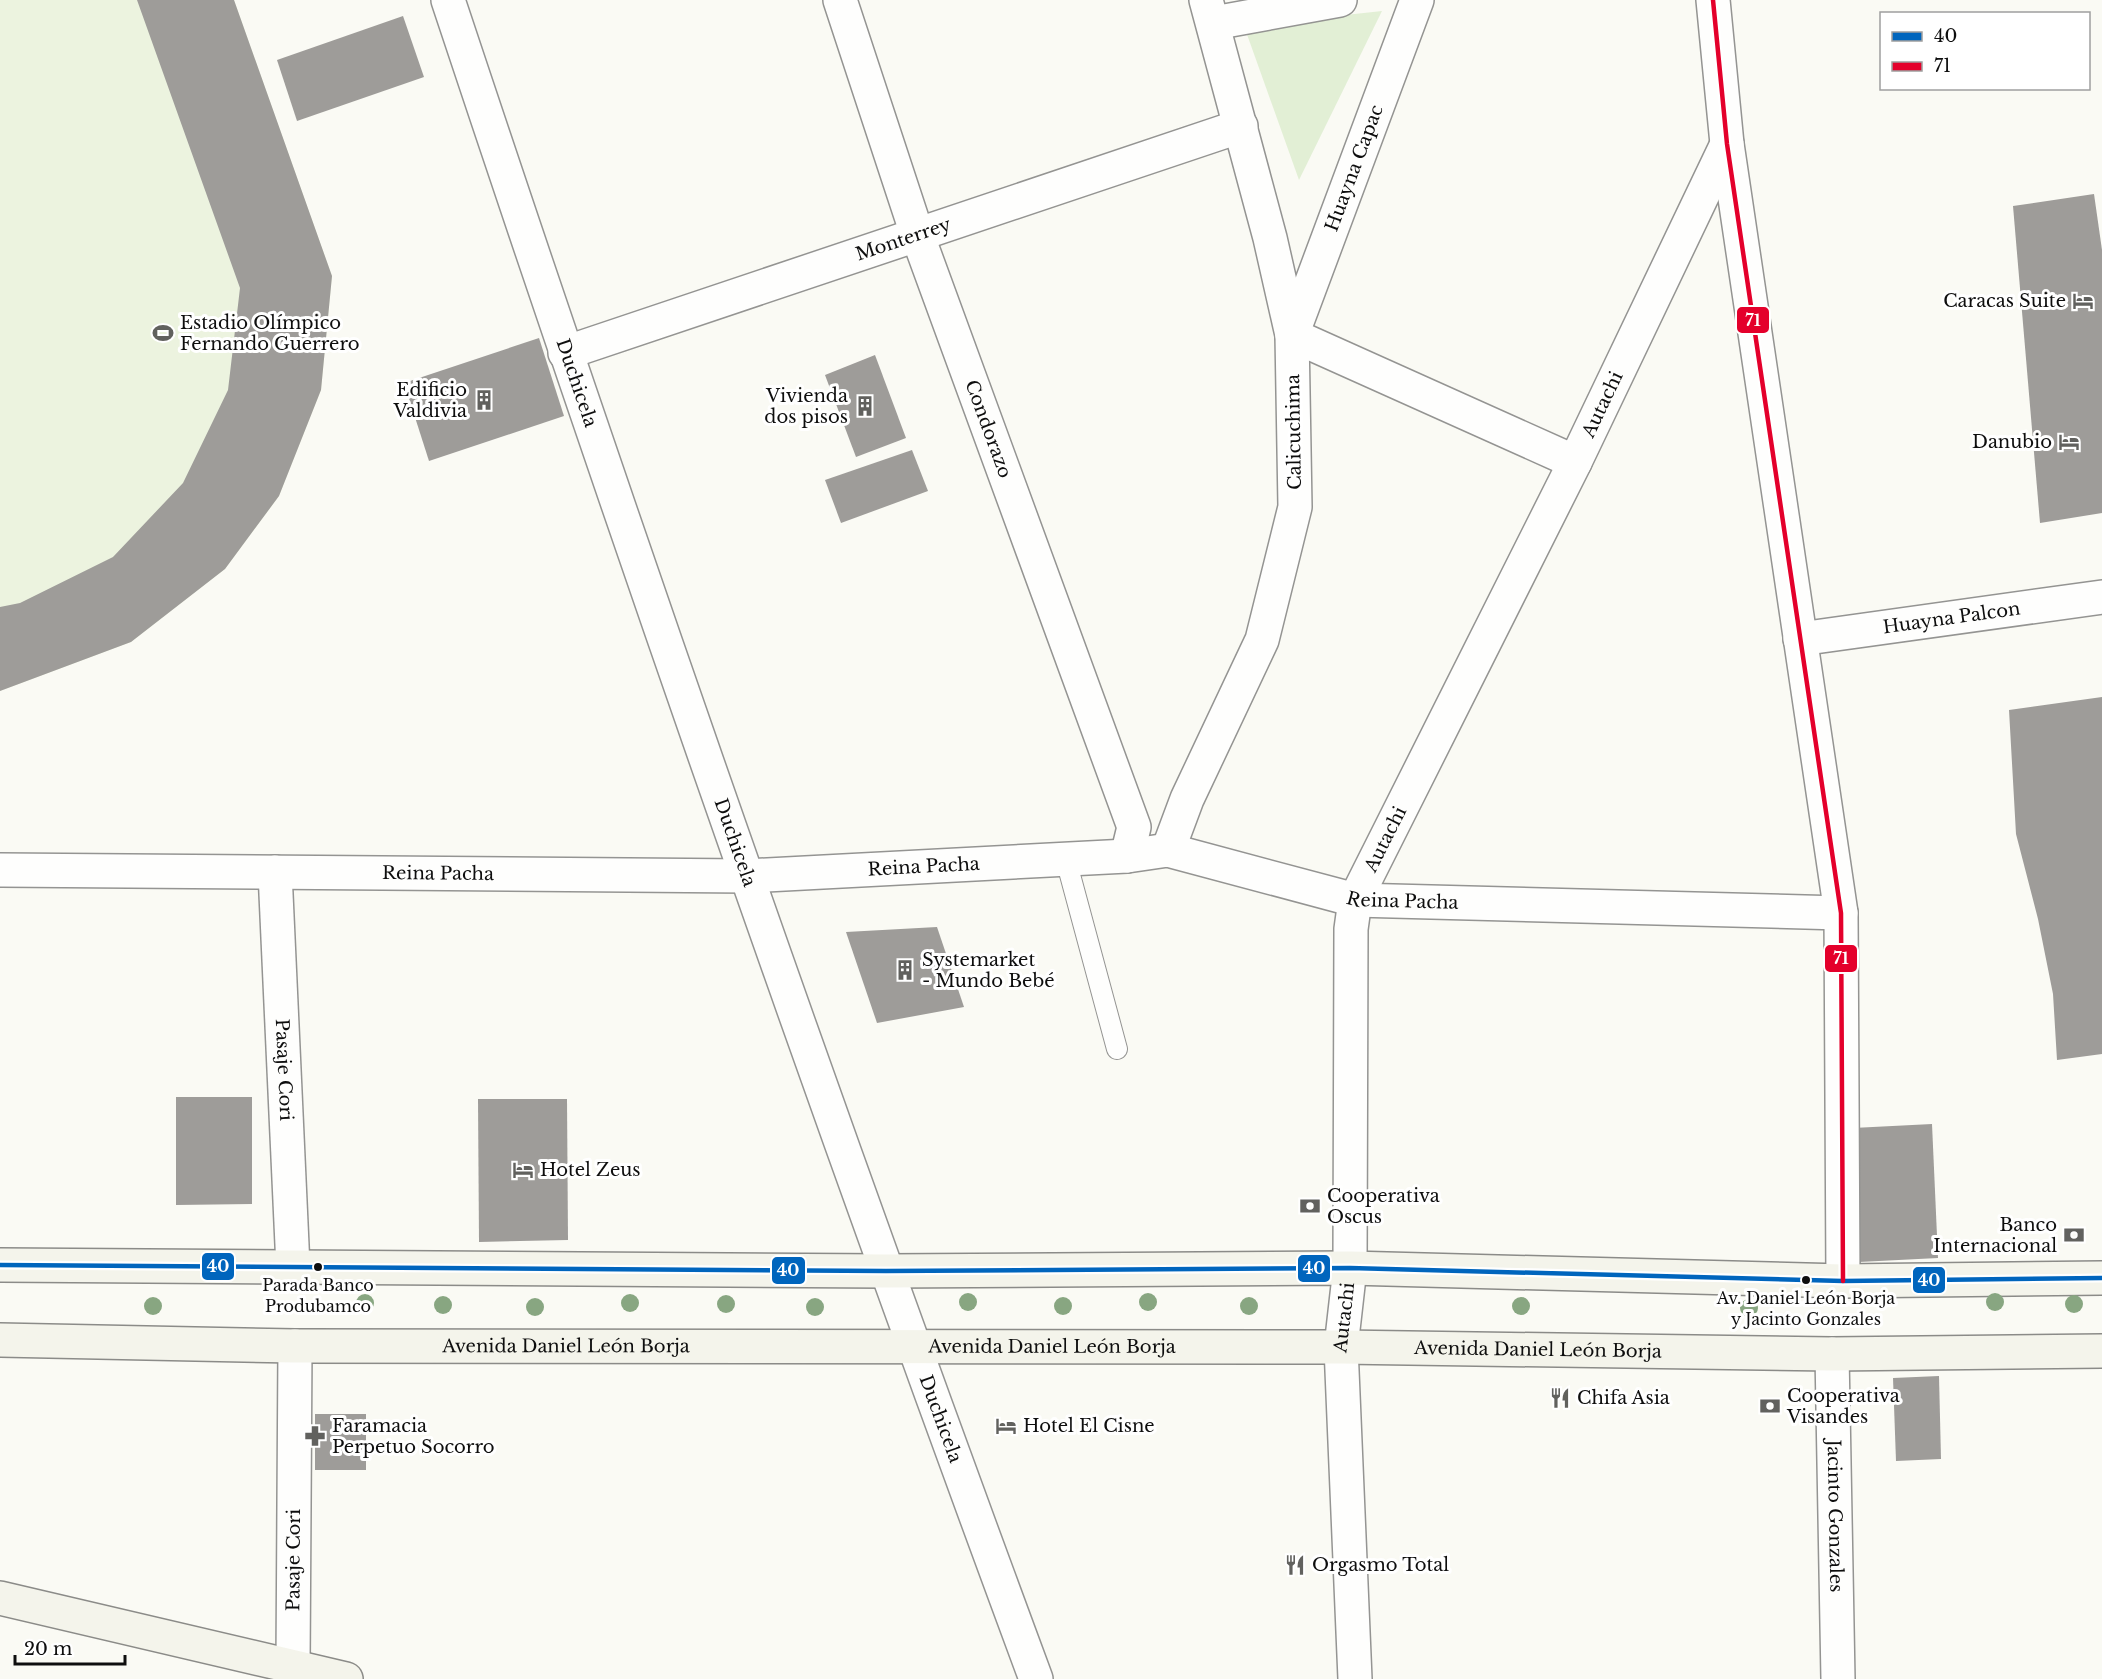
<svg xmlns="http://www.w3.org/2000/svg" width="2102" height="1679" viewBox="0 0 2102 1679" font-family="'Libre Baskerville',serif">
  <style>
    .green { fill: #e2efd5 }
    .pitch { fill: #ecf3df }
    .building { fill: #9e9c99 }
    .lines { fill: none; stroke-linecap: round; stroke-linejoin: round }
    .lane-casing { stroke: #949492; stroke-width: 22 }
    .street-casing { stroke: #949492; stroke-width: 36 }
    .secondary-casing { stroke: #8b8b88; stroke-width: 36 }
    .lane { stroke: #fefefd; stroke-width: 20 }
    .street { stroke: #fefefd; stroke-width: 33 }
    .secondary { stroke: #f4f4eb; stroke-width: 33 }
    .bus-1-casing { stroke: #fff; stroke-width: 9 }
    .bus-2-casing { stroke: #fff; stroke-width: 9 }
    .bus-1 { stroke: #0065bd; stroke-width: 4.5 }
    .bus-2 { stroke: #e4002b; stroke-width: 4.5 }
    .tree { fill: #88a681 }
    .bus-dot { fill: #0e0e0e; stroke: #fff; stroke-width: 2 }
    .labels { text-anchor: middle; stroke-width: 6; stroke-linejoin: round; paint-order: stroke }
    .bus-label { font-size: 16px; fill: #0e0e0e; stroke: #fff }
    .street-label { font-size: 18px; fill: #0e0e0e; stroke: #fff }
    .poi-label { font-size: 18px; fill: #0e0e0e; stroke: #fff; text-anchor: start }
    .line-badge { stroke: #fff; stroke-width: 2 }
    .badge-label { font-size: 16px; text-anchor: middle; font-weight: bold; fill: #fff }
  </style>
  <rect width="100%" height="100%" fill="#fafaf4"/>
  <polygon class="green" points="1382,11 1299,180 1244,26"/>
  <polygon class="pitch" points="0,0 234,0 332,276 321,390 279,496 225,569 131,642 0,691"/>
  <g class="building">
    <polygon points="137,0 234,0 332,276 321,390 279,496 225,569 131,642 0,691 0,607 20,603 113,557 183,483 228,390 240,288"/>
    <polygon points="403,16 424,77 297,121 277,60"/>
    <polygon points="2094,194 2102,250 2102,513 2040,523 2013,206"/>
    <polygon points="539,338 564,416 429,461 404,383"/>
    <polygon points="875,355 906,438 856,457 825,375"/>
    <polygon points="912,450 928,491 841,523 825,480"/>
    <polygon points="2102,697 2102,1054 2057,1060 2053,994 2038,919 2016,834 2009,710"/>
    <polygon points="937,927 964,1007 877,1023 846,932"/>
    <polygon points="176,1097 252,1097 252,1204 176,1205"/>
    <polygon points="478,1099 567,1099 568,1240 479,1242"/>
    <polygon points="1932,1124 1938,1258 1859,1262 1853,1128"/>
    <polygon points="1939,1376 1941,1459 1896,1461 1893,1378"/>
    <rect x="315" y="1414" width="51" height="56"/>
  </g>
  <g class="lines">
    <g class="lane-casing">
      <polyline id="lane" points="1066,860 1117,1049"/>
    </g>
    <g class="street-casing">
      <g id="street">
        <path id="s1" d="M448,0c187,563 382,1123 588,1679"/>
        <path id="s2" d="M840,0l77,234 217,593 -7,29"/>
        <polyline points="1713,0 1727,144 1841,913 1843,1281"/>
        <polyline points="1214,23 1340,0"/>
        <path id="s3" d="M1292,335l125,-335"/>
        <polyline points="1292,335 1575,462"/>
        <path id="s4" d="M565,353l676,-227"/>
        <path id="s5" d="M1800,639l302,-42"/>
        <polyline points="1168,850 1187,799 1262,640 1295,507 1292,335 1270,238 1206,0"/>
        <path id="s6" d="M0,870l747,6 380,-20 41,-6 187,50 486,13"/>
        <path id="s7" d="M275,872l18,395"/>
        <path id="s8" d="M1832,1354l6,325"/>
        <path id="s9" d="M293,1665l2,-319"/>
        <path id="s10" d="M1355,1679l-14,-332 9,-79 1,-339 4,-29 220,-438 152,-318"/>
      </g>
    </g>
    <g class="secondary-casing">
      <g id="secondary">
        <polyline points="0,1265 886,1271 1350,1268 1843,1281 2102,1278"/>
        <path id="s11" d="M0,1340l295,6 1046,1 491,7 270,-3"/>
        <polyline points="0,1598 346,1679"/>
      </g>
    </g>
    <use href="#lane" class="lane"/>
    <use href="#street" class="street"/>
    <use href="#secondary" class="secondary"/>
    <g class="bus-1-casing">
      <polyline id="bus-1" points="0,1265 886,1271 1350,1268 1843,1281 2102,1278"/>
    </g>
    <g class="bus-2-casing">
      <polyline id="bus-2" points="1713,0 1727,144 1841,913 1843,1281"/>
    </g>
    <use href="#bus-1" class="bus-1"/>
    <use href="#bus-2" class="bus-2"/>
  </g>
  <g class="tree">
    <circle cx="968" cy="1302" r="9"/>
    <circle cx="1148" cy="1302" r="9"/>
    <circle cx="1995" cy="1302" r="9"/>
    <circle cx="365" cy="1303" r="9"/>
    <circle cx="630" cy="1303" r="9"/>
    <circle cx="726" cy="1304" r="9"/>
    <circle cx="2074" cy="1304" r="9"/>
    <circle cx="443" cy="1305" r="9"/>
    <circle cx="153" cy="1306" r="9"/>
    <circle cx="1063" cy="1306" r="9"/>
    <circle cx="1249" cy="1306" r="9"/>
    <circle cx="1521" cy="1306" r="9"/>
    <circle cx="535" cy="1307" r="9"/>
    <circle cx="815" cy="1307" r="9"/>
    <circle cx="1749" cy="1308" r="9"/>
  </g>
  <defs>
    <g id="hotel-bare" transform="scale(1.62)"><path d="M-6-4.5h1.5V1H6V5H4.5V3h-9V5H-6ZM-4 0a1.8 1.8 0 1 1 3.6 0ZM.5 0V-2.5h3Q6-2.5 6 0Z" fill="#61615e" stroke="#fff" stroke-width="2.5" paint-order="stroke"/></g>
    <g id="stadium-bare" transform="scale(1.62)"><path d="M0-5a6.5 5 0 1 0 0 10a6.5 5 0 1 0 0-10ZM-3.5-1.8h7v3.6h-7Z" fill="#61615e" stroke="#fff" stroke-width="2.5" paint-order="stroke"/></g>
    <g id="building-bare" transform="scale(1.62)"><path d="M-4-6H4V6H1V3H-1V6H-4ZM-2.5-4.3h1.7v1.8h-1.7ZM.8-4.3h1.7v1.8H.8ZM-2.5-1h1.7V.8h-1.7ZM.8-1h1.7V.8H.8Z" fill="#61615e" stroke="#fff" stroke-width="2.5" paint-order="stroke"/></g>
    <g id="bank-bare" transform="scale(1.62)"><path d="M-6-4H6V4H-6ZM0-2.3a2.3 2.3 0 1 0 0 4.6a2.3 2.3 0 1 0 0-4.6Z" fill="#61615e" stroke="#fff" stroke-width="2.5" paint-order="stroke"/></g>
    <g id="restaurant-bare" transform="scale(1.62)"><path d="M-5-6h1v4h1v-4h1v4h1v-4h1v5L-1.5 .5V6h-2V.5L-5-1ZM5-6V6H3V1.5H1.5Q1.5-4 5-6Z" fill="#61615e" stroke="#fff" stroke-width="2.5" paint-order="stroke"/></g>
    <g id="pharmacy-bare" transform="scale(1.62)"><path d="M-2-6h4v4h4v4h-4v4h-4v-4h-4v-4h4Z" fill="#61615e" stroke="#fff" stroke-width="2.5" paint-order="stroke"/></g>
  </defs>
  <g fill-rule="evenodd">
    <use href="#hotel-bare" x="2083" y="301"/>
    <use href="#stadium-bare" x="163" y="333"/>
    <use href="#building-bare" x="484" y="400"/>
    <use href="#building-bare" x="865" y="406"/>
    <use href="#hotel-bare" x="2069" y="442"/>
    <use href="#building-bare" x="905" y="970"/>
    <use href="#hotel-bare" x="523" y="1170"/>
    <use href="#bank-bare" x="1310" y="1206"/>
    <use href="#bank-bare" x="2074" y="1235"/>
    <use href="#restaurant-bare" x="1560" y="1398"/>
    <use href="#bank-bare" x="1770" y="1406"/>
    <use href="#hotel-bare" x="1006" y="1426"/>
    <use href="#pharmacy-bare" x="315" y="1436"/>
    <use href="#restaurant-bare" x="1295" y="1565"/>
  </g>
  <g class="bus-dot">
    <circle cx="318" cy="1267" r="5"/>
    <circle cx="1806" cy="1280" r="5"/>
  </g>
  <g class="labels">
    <g class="bus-label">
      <text x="318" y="1291">Parada Banco<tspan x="318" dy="21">Produbamco</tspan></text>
      <text x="1806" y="1304">Av. Daniel León Borja<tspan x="1806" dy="21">y Jacinto Gonzales</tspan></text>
    </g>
    <g class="street-label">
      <text dy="6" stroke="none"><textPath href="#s3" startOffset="178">Huayna Capac</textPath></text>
      <text dy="6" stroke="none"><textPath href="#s4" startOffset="357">Monterrey</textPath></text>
      <text dy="6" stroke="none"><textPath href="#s1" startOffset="404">Duchicela</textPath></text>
      <text dy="6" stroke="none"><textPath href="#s10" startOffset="1334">Autachi</textPath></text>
      <text dy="6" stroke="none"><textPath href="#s2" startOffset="454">Condorazo</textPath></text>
      <text transform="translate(1294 432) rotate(-91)" y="6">Calicuchima</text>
      <text dy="6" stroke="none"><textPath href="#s5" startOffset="153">Huayna Palcon</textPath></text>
      <text dy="6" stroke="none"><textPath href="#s10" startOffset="848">Autachi</textPath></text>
      <text dy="6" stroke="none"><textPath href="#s1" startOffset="890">Duchicela</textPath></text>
      <text dy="6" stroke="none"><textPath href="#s6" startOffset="924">Reina Pacha</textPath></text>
      <text dy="6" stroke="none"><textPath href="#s6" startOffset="438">Reina Pacha</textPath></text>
      <text dy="6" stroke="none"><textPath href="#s6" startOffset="1410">Reina Pacha</textPath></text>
      <text dy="6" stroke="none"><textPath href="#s7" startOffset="198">Pasaje Cori</textPath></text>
      <text dy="6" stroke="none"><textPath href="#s10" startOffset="362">Autachi</textPath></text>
      <text dy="6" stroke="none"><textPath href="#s11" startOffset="566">Avenida Daniel León Borja</textPath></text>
      <text dy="6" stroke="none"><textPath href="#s11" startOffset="1052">Avenida Daniel León Borja</textPath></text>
      <text dy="6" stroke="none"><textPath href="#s11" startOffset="1538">Avenida Daniel León Borja</textPath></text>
      <text dy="6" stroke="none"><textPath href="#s1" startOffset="1502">Duchicela</textPath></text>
      <text dy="6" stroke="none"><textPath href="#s8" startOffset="162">Jacinto Gonzales</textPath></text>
      <text dy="6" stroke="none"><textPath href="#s9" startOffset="105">Pasaje Cori</textPath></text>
    </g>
    <g class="poi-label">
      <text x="2066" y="307" text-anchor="end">Caracas Suite</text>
      <text x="180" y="329">Estadio Olímpico<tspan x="180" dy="21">Fernando Guerrero</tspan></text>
      <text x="467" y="396" text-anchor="end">Edificio<tspan x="467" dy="21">Valdivia</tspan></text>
      <text x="848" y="402" text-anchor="end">Vivienda<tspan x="848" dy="21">dos pisos</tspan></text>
      <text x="2052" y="448" text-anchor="end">Danubio</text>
      <text x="922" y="966">Systemarket<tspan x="922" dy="21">- Mundo Bebé</tspan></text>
      <text x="540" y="1176">Hotel Zeus</text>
      <text x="1327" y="1202">Cooperativa<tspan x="1327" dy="21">Oscus</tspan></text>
      <text x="2057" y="1231" text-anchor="end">Banco<tspan x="2057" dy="21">Internacional</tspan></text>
      <text x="1787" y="1402">Cooperativa<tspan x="1787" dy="21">Visandes</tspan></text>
      <text x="1577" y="1404">Chifa Asia</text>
      <text x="332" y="1432">Faramacia<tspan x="332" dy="21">Perpetuo Socorro</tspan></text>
      <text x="1023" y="1432">Hotel El Cisne</text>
      <text x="1312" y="1571">Orgasmo Total</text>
    </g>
  </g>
  <g class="line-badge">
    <rect x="1736" y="306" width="34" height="28" rx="6" fill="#e4002b"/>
    <rect x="1824" y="944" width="34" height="29" rx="6" fill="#e4002b"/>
    <rect x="201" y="1252" width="34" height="29" rx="6" fill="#0065bd"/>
    <rect x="1297" y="1254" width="34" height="29" rx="6" fill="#0065bd"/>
    <rect x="771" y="1256" width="35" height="29" rx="6" fill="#0065bd"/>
    <rect x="1912" y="1266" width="34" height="28" rx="6" fill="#0065bd"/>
  </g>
  <g class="badge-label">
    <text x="1753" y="326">71</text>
    <text x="1841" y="964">71</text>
    <text x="218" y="1272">40</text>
    <text x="1314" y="1274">40</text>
    <text x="788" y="1276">40</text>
    <text x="1929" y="1286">40</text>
  </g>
  <rect x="1880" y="12" width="210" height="78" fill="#ffffff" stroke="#9f9f9f" stroke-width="1.5"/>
  <rect x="1892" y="32" width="30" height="9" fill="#0065bd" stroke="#9f9f9f" stroke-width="1.5"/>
  <text x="1934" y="42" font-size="18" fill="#0e0e0e">40</text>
  <rect x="1892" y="62" width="30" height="9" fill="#e4002b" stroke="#9f9f9f" stroke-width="1.5"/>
  <text x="1934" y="72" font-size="18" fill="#0e0e0e">71</text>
  <path d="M15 1655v9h110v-9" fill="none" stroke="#0e0e0e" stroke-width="3"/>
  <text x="24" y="1655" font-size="18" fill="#0e0e0e" stroke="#ffffff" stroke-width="4.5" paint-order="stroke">20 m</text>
</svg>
